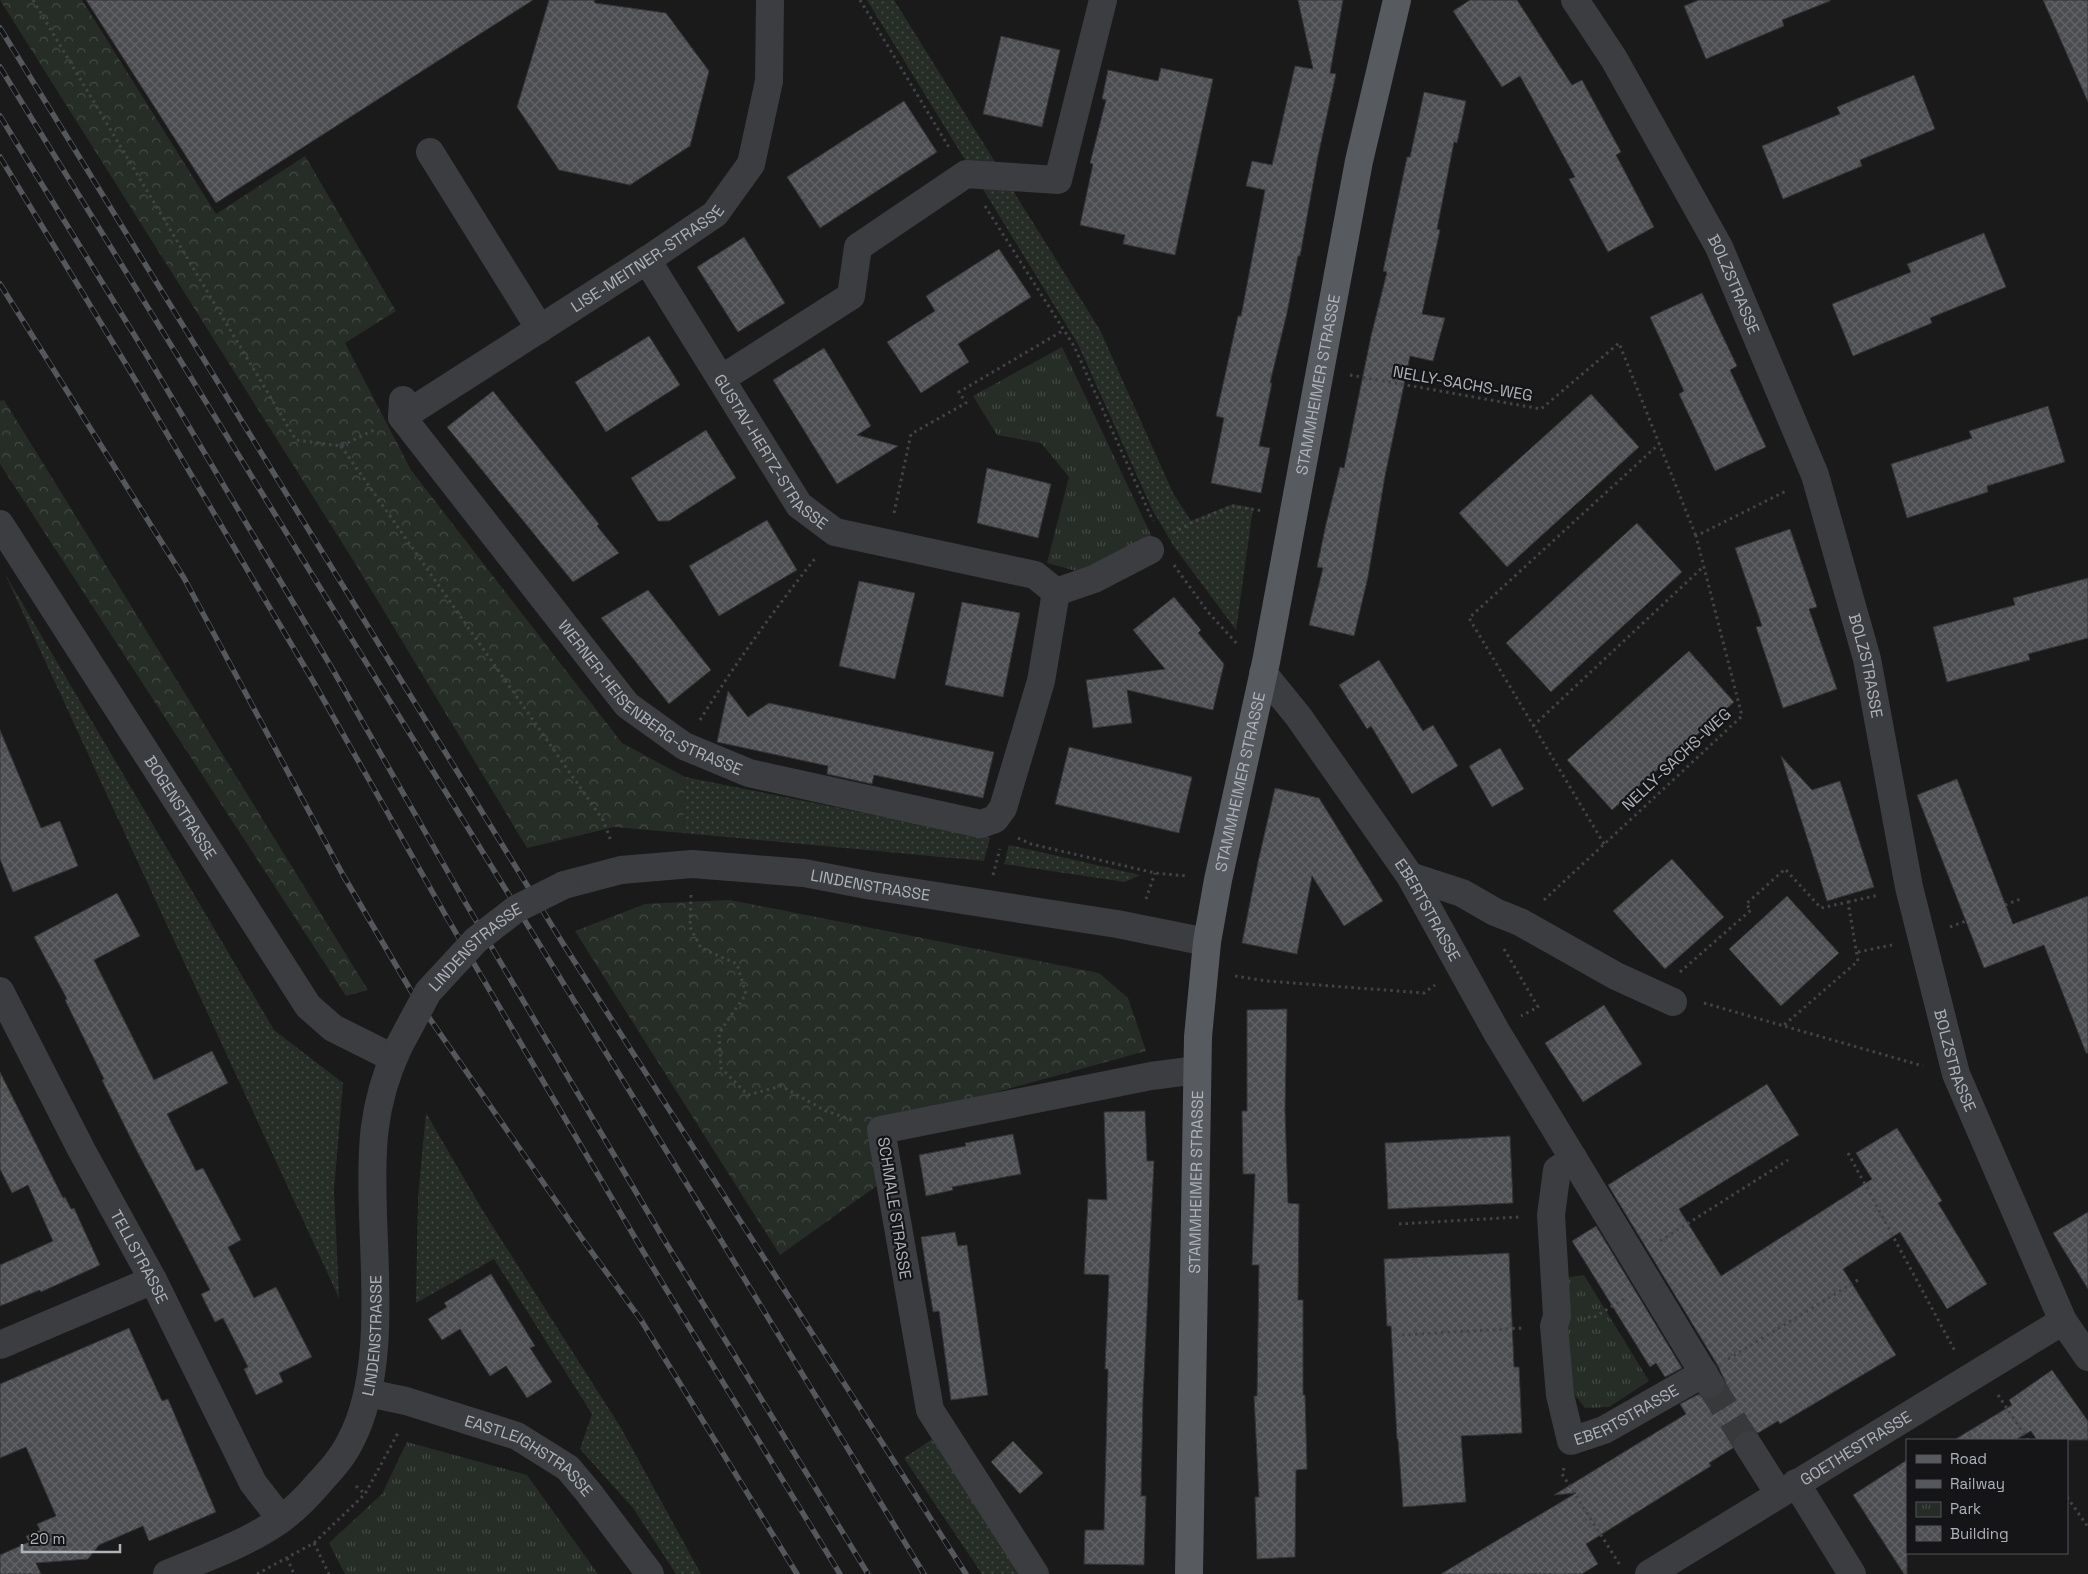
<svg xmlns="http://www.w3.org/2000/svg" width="2088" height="1574" viewBox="0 0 2088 1574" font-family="'Space Grotesk',sans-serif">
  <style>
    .grass { fill: url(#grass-dots) }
    .forest { fill: url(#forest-crowns) }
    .park { fill: url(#park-tufts) }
    .building { fill: url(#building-cross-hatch); stroke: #343437 }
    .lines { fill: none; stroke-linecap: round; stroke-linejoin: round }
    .minor-tunnel { stroke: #38393b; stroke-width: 28; stroke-dasharray: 28 14; stroke-linecap: butt }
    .path { stroke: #414447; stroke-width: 3; stroke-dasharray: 2.5 4; stroke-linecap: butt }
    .minor { stroke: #3b3d40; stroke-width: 28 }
    .major { stroke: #575a5f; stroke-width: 28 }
    .rail-casing { stroke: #54575b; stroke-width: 5.5 }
    .rail { stroke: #151517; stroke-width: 4; stroke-dasharray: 11; stroke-linecap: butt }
    .minor-bridge { stroke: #3b3d40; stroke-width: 28 }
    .labels { text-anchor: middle; stroke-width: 4.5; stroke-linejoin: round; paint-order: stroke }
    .street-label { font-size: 16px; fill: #aeb3ba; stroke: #151517 }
  </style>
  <defs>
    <pattern id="grass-dots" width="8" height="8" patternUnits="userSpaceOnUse" patternTransform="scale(1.25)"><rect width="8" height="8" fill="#262d26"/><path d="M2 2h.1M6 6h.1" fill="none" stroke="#434943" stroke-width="1.8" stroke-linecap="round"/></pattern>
    <pattern id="forest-crowns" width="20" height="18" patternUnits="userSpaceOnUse" patternTransform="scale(1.25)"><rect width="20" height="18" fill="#262d26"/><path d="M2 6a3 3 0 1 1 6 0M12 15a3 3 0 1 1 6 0" fill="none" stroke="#434943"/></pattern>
    <pattern id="park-tufts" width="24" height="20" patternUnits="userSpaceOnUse" patternTransform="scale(1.25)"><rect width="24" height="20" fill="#262d26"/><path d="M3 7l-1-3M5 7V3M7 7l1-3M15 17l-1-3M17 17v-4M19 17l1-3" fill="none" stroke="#434943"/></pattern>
    <pattern id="building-cross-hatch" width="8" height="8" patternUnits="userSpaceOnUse" patternTransform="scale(1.25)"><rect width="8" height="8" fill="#4c4d50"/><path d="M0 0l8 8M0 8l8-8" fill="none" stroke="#636467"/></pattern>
  </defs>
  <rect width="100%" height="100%" fill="#1a1a1b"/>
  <g class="grass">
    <polygon points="867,0 894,0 1100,330 1173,493 1191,521 1233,504 1253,508 1236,630 1173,545 1152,509 1078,344"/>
    <polygon points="5,574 274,1030 343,1083 334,1190 339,1298"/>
    <polygon points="685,777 990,838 984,861 683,833"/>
    <polygon points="1009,845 1140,875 1125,882 1004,864"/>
    <polygon points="426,1113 483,1211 621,1428 701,1574 676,1574 633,1508 580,1449 592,1414 494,1259 416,1303 418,1198"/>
    <polygon points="937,1436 1025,1574 982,1574 904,1458"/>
  </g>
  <g class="forest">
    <polygon points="0,0 82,0 216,214 305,156 396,311 345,343 411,470 622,743 685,777 683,833 614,827 527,848 358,568"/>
    <polygon points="4,400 368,990 346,996 0,464 0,401"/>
    <polygon points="730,900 1099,973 1128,998 1146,1051 880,1124 878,1185 780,1255 575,931 645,904"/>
  </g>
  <g class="park">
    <polygon points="1062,347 1153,539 1088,574 1047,563 1069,477 1041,443 997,435 973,396"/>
    <polygon points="1584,1275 1649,1381 1609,1407 1585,1408 1569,1388 1563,1278"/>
    <polygon points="407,1442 527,1475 598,1574 345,1574 329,1543 382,1494"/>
  </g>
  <g class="building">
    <polygon points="86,0 533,0 216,203"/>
    <polygon points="549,0 594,0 595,3 666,13 709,71 690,146 630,185 559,170 517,107"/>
    <polygon points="1298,0 1343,0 1330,73 1336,74 1318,156 1300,256 1298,256 1287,313 1270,383 1272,383 1259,446 1270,448 1261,493 1211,483 1224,418 1216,416 1238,316 1241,316 1265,190 1246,186 1252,161 1272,165 1295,66 1313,69"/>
    <polygon points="1470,0 1517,0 1572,85 1582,80 1621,152 1616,155 1654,227 1608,252 1569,179 1575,177 1520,76 1502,87 1453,11"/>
    <polygon points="1699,0 1830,0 1830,1 1782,20 1784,26 1706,59 1684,6"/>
    <polygon points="2043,0 2088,0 2088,102"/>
    <polygon points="1001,36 1060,50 1042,127 983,114"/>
    <polygon points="1161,68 1213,79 1175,255 1123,244 1125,235 1080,225 1093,164 1090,163 1106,100 1102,99 1108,70 1158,81"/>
    <polygon points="1914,75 1935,129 1860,160 1862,166 1783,199 1762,146 1840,114 1837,107"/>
    <polygon points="1424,92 1466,101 1457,143 1454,142 1437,229 1440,230 1422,314 1445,318 1433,361 1410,356 1385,476 1368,577 1354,636 1309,625 1323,568 1317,567 1326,524 1340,467 1344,468 1371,336 1387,272 1383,271 1407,157 1410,157"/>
    <polygon points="904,101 937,152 820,228 787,177"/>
    <polygon points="1984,233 2006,287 1930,318 1932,323 1853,356 1832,304 1911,272 1907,264"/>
    <polygon points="744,237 785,303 738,332 697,267"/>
    <polygon points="999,249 1031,297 958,344 969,362 921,393 887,342 935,311 926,296"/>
    <polygon points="1702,293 1737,366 1730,370 1766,447 1715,471 1679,394 1684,391 1650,317"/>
    <polygon points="649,336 680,385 606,432 575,382"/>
    <polygon points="824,348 871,426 857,435 898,446 837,484 773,380"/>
    <polygon points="493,391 599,524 597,526 619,553 573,582 447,427"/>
    <polygon points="1591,394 1639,447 1507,567 1459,513"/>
    <polygon points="2048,406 2065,462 1987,486 1988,492 1907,518 1891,464 1972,438 1969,431"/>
    <polygon points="706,430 736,478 669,521 658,521 631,478"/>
    <polygon points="987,468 1051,484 1038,538 977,523"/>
    <polygon points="767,520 797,570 719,616 689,566"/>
    <polygon points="1637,523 1682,572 1551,692 1506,643"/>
    <polygon points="1790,529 1817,607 1809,609 1837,689 1783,708 1756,627 1762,626 1735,548"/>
    <polygon points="2088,578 2088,638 2028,654 2030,660 1947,682 1933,627 2015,605 2013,598"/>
    <polygon points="859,581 915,593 895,679 839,666"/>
    <polygon points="648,590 711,670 669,704 601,618"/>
    <polygon points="1174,597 1201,630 1198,633 1224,664 1213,710 1127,690 1132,723 1093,728 1086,680 1165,669 1133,630"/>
    <polygon points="962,602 1020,613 1003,697 945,685"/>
    <polygon points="1689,651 1734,702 1612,810 1567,760"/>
    <polygon points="1379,660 1423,731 1433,725 1458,766 1412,794 1371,726 1367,729 1339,685"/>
    <polygon points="728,691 748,717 769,703 994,752 983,798 874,775 872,784 827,774 828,766 717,742"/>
    <polygon points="0,730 41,828 60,821 78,866 13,892 0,859"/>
    <polygon points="1069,747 1192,777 1179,833 1055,804"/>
    <polygon points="1500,748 1524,789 1492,807 1469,766"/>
    <polygon points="1781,756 1812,790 1840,781 1874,887 1827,901"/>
    <polygon points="1957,779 2013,924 2088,896 2088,1053 2086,1053 2044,945 1984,968 1917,795"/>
    <polygon points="1275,788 1319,798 1383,901 1344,926 1312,876 1297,954 1242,943 1258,862"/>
    <polygon points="1672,859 1724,917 1665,969 1613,911"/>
    <polygon points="117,893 140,936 94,960 154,1080 212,1051 228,1083 167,1114 196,1171 203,1168 241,1240 228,1247 254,1298 276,1287 312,1357 279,1373 283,1382 256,1395 244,1369 248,1367 223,1318 215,1322 201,1294 210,1290 137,1151 102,1080 104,1079 65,1000 67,999 34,937"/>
    <polygon points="1787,896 1839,953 1781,1006 1729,949"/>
    <polygon points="1604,1005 1642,1064 1583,1102 1545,1043"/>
    <polygon points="1287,1009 1285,1110 1288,1203 1299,1204 1298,1300 1303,1300 1303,1395 1305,1395 1307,1469 1296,1470 1295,1557 1257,1559 1255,1497 1259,1497 1254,1396 1257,1396 1259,1265 1252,1265 1255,1174 1243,1174 1242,1111 1247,1111 1247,1010"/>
    <polygon points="0,1072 63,1198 65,1197 71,1209 74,1208 100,1265 41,1292 40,1290 0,1306 0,1265 53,1241 28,1185 12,1193 0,1169"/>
    <polygon points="1767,1084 1799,1135 1679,1209 1721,1276 1872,1179 1856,1153 1897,1128 1942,1201 1938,1203 1987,1284 1947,1309 1900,1232 1843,1269 1896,1355 1780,1424 1778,1421 1758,1433 1748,1429 1739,1432 1734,1438 1733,1448 1709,1463 1711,1466 1586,1544 1598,1564 1582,1574 1441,1574 1576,1493 1554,1495 1686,1414 1680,1404 1699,1394 1703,1398 1711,1400 1718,1398 1723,1392 1726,1383 1718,1366 1608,1185"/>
    <polygon points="1145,1111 1147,1161 1154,1161 1143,1398 1141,1496 1146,1496 1144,1565 1084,1564 1085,1530 1104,1530 1108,1369 1105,1369 1109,1275 1084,1274 1088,1199 1107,1200 1104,1112"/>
    <polygon points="1013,1134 1021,1174 952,1187 953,1190 926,1196 919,1155 966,1146 965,1143"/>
    <polygon points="1510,1136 1513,1203 1388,1209 1385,1143"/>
    <polygon points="2088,1212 2088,1289 2053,1233"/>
    <polygon points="1596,1226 1682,1368 1665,1377 1656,1363 1650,1367 1572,1241"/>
    <polygon points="955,1232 958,1246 967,1245 988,1395 951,1400 939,1311 933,1312 921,1237"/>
    <polygon points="1509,1253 1514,1367 1519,1367 1522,1433 1461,1436 1466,1502 1403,1507 1398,1439 1397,1439 1391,1326 1387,1326 1384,1259"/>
    <polygon points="491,1274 535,1346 530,1348 552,1382 527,1398 506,1366 490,1376 460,1329 442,1340 428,1319 447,1307 444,1303"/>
    <polygon points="129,1328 162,1401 168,1399 216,1512 149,1541 143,1526 99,1545 88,1559 36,1563 41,1574 0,1574 0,1555 29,1542 26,1536 40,1530 37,1524 56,1516 26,1447 0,1458 0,1384"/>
    <polygon points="2052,1370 2088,1421 2088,1440 2037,1440 2031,1431 2015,1440 1954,1440 2012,1405 2009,1400"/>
    <polygon points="1013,1441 1043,1473 1020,1494 991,1462"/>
    <polygon points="1907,1460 1907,1574 1904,1574 1853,1495"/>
  </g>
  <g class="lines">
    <polyline class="minor-tunnel" points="1710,1384 1748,1445"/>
    <g class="path">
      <polyline points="33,0 296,440 341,446 374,430"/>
      <polyline points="860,0 950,149"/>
      <polyline points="985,206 1074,346 1153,521"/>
      <polyline points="1350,375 1541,409 1619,343 1696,536"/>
      <polyline points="341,446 603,820 611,841"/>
      <polyline points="894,513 911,434 966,403 959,392 1064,330"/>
      <polyline points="1173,533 1191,523 1232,506 1263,511"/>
      <polyline points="1174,565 1208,612 1239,646"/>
      <path d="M700,720c36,-58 75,-111 117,-164"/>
      <polyline points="1533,726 1704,566"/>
      <polyline points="1018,838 1031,844 1155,873 1187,876"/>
      <polyline points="1604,844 1469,618 1659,444"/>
      <polyline points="993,875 1000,849"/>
      <polyline points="691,895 690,927 701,948 737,964 746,994 719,1033 721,1068 748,1095 781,1086 826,1111 852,1120"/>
      <polyline points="1146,899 1155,873"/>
      <polyline points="1544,900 1742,716 1696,536 1788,490"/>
      <polyline points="1848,902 1879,895"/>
      <polyline points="2005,905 2023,898"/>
      <polyline points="1950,927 1966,921"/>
      <polyline points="1504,949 1538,1007 1521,1016"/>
      <polyline points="1858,952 1892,945"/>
      <polyline points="1680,972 1751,910 1746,904 1785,869 1821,908 1848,902 1858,961 1784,1025"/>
      <polyline points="1235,976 1267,981 1424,993 1435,985"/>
      <polyline points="1704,1003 1923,1066"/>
      <polyline points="1848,1153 1955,1351"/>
      <polyline points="1399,1224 1520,1217"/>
      <polyline points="1660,1241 1788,1160"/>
      <polyline points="1588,1317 1593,1318 1624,1299"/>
      <polyline points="1402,1335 1523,1328"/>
      <polyline points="1728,1359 1858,1280"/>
      <polyline points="1998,1395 2028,1440"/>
      <polyline points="1564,1468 1562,1474 1620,1565"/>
      <polyline points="356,1486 365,1494"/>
      <polyline points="2067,1497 2088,1527"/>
      <polyline points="314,1543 329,1574"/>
      <polyline points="287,1558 294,1574"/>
      <polyline points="257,1574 314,1543 365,1494 399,1431"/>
    </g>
    <g class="minor">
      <path id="s1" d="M1575,0l39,59 105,188 96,228 52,184 42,228 47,187 107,247 25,36"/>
      <polyline points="430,152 540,329"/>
      <path id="s2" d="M647,260l152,245 36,27 200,43 21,17 38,-13 56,-29"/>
      <polyline points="721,379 851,296 858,247 966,174 1058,180 1103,0"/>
      <path id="s3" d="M403,400l-1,17 245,-157 68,-46 36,-50 18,-83 1,-81"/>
      <path id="s4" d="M402,417l225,288 57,41 65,27 232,51 14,-5 8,-11 38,-127 15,-89"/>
      <path id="s5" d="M0,524l308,482 25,22 60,30"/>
      <path id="s6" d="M1263,673l35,43 112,160 86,155 214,353"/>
      <polyline points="1410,876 1462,893 1495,912 1520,922 1616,976 1673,1002"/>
      <path id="s7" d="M564,885l57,-15 71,-6 112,9 68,13 245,38 90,18"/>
      <path id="s8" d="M0,991l82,160 71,129 100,203 28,36"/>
      <path id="s9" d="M1574,1159l-17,11 -6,45 6,101 -3,10 6,69 11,46 33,-11 100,-57"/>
      <polyline points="0,1345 153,1280"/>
      <path id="s10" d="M368,1393l38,8 111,35 51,32 21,25 61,81"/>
      <polyline points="1748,1445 1779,1494"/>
      <polyline points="1796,1483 1852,1574"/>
      <path id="s11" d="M167,1574c38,-16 79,-30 113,-54 14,-10 27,-23 38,-36 12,-13 24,-26 32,-42 34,-63 25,-158 23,-228 -2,-62 -2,-108 25,-166"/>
      <polyline points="1035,1574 930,1410 881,1130 1151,1076 1197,1070"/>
      <path id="s12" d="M1649,1574l414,-253"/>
    </g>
    <path class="major" id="s13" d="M1189,1574l9,-537 9,-95 11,-62 48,-218 93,-501 38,-161"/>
    <g class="rail-casing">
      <g id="rail">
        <polyline points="0,28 562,942 966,1574"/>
        <polyline points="0,67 691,1191 924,1574"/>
        <polyline points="0,116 146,354 333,670 465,902 663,1238 868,1574"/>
        <polyline points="0,157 127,366 313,681 446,916 644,1253 840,1574"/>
        <polyline points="0,284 184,578 343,875 414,996 583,1240 641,1320 797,1574"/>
      </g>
    </g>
    <use href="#rail" class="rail"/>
    <path class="minor-bridge" id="s14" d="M398,1048l30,-56 48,-52 40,-31 48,-24"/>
  </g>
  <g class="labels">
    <g class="street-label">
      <text dy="6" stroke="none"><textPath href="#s3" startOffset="309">LISE-MEITNER-STRASSE</textPath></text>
      <text dy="6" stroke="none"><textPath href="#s1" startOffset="326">BOLZSTRASSE</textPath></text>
      <text transform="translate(1463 383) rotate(10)" y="6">NELLY-SACHS-WEG</text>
      <text dy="6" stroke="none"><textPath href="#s13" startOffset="1201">STAMMHEIMER STRASSE</textPath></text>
      <text dy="6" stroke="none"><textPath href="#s2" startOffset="229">GUSTAV-HERTZ-STRASSE</textPath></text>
      <text dy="6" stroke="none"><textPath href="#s1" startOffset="731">BOLZSTRASSE</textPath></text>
      <text dy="6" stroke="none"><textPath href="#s4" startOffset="379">WERNER-HEISENBERG-STRASSE</textPath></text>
      <text transform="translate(1676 759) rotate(-43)" y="6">NELLY-SACHS-WEG</text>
      <text dy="6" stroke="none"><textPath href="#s13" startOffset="796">STAMMHEIMER STRASSE</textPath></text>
      <text dy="6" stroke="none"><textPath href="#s5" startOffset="336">BOGENSTRASSE</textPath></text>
      <text dy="6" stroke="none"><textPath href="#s7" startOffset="310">LINDENSTRASSE</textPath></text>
      <text dy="6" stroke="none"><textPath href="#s6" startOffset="289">EBERTSTRASSE</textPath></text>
      <text dy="6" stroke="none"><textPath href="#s14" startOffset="129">LINDENSTRASSE</textPath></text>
      <text dy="6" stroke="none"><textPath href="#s1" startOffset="1136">BOLZSTRASSE</textPath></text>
      <text dy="6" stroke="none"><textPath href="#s13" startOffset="392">STAMMHEIMER STRASSE</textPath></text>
      <text transform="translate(895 1208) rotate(81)" y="6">SCHMALE STRASSE</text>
      <text dy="6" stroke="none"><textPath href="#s8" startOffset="300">TELLSTRASSE</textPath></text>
      <text dy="6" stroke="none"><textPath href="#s11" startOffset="341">LINDENSTRASSE</textPath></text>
      <text dy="6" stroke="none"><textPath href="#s9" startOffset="355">EBERTSTRASSE</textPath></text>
      <text dy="6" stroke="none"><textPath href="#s12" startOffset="242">GOETHESTRASSE</textPath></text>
      <text dy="6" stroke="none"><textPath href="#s10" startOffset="175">EASTLEIGHSTRASSE</textPath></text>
    </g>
  </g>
  <rect x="1906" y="1439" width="162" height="115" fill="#151517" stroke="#525458"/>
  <rect x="1916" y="1455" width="25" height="8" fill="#575a5f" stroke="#525458"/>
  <text x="1950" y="1464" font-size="15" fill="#aeb3ba">Road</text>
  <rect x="1916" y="1480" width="25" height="8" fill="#54575b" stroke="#525458"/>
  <text x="1950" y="1489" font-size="15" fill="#aeb3ba">Railway</text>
  <rect x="1916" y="1502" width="25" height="15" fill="url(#park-tufts)" stroke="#525458"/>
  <text x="1950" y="1514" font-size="15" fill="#aeb3ba">Park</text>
  <rect x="1916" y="1526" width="25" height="15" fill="url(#building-cross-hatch)" stroke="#525458"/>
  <text x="1950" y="1539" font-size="15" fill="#aeb3ba">Building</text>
  <path d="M22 1544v8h98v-8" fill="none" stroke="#aeb3ba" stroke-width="2.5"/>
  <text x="30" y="1544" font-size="15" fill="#aeb3ba" stroke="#151517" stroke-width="4" paint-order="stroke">20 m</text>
</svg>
